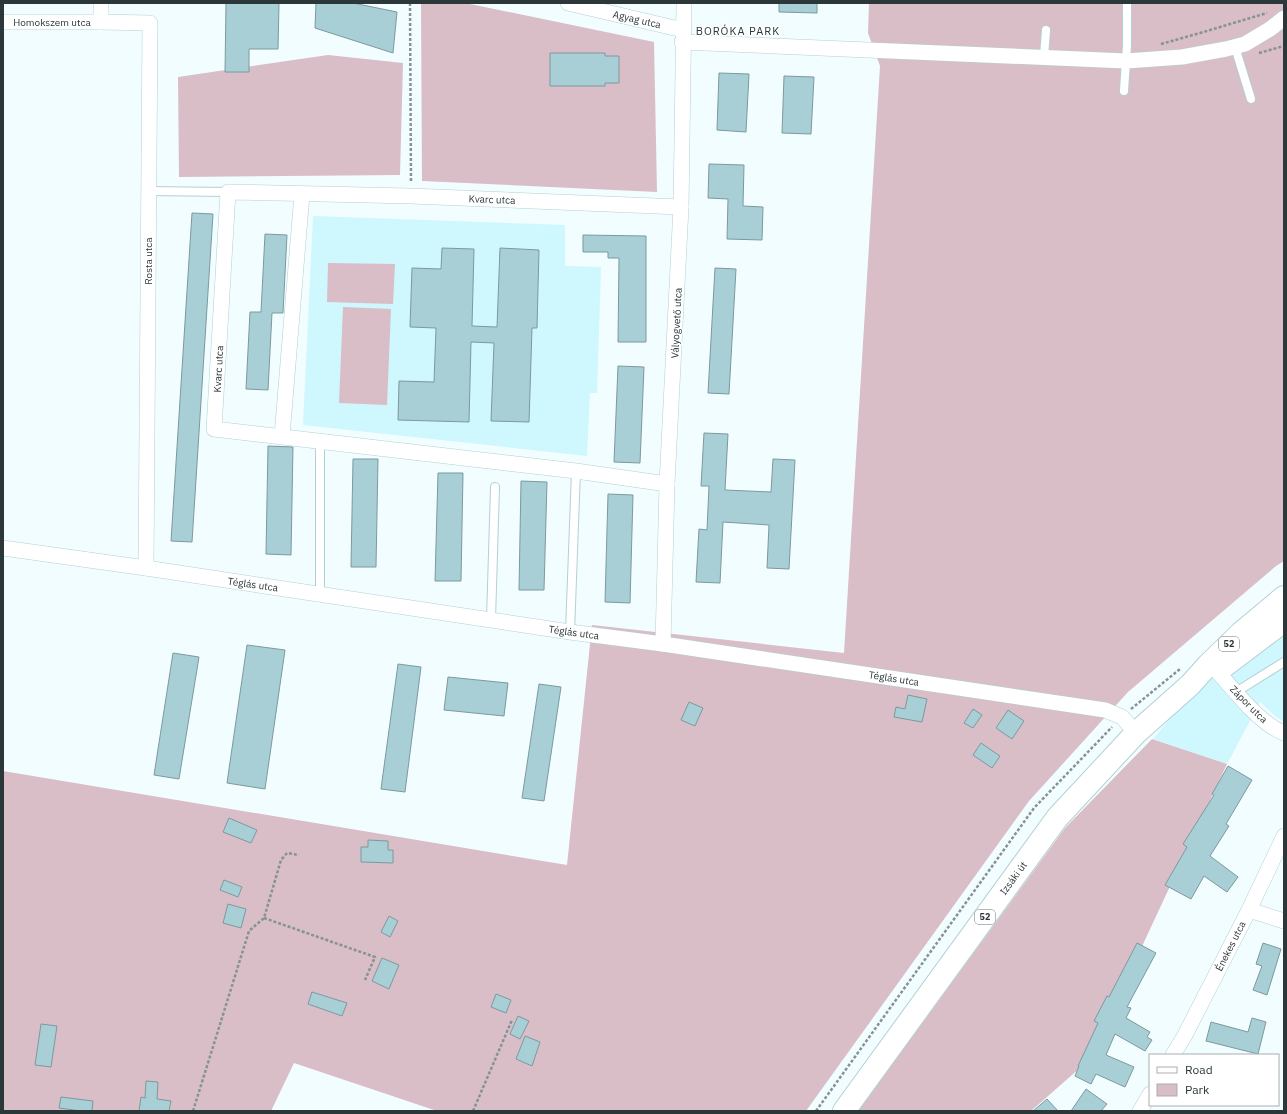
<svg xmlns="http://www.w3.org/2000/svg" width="1287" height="1114" viewBox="0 0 1287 1114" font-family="'IBM Plex Sans',sans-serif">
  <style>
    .built { fill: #cff7fe }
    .green { fill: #d9bdc7 }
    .building { fill: #a7cfd5; stroke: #7d999e }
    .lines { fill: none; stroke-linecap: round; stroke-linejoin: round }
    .service-casing { stroke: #b3d0d5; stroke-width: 10 }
    .minor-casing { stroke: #b3d0d5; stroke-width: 16 }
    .primary-casing { stroke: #b3d0d5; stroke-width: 24 }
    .path { stroke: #869294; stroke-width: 2.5; stroke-dasharray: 3 2; stroke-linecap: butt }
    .service { stroke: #fff; stroke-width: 8 }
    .minor { stroke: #fff; stroke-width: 15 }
    .primary { stroke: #fff; stroke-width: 22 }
    .labels { text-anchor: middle; stroke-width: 3; stroke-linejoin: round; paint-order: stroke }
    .shield { fill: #fff; stroke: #6b7374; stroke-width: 1 }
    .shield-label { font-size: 9px; font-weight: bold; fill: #2b3739 }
    .street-label { font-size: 10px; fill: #2b3739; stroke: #fff }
    .neighbourhood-label { font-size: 11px; letter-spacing: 1px; fill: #2b3739; stroke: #fff }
  </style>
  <rect width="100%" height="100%" fill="#f1fdff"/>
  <g class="built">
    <polygon points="313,216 565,225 565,266 601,267 597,393 590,393 587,456 303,425"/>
    <polygon points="1284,630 1284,722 1276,717 1260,702 1227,764 1153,739 1192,692"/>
  </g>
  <g class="green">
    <polygon points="421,3 465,3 654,42 657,192 422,181"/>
    <polygon points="869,3 1284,3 1284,561 1276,566 1128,692 1029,801 806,1111 437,1111 294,1063 271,1111 3,1111 3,771 567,865 592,625 844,653 880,66 868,33"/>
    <polygon points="328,55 403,63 400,175 179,177 178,77"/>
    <polygon points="328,263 395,264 393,304 327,302"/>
    <polygon points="343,307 391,309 387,405 339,403"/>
    <polygon points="1152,739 1227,764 1089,1060 1031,1111 858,1111 1065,828"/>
  </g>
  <g class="building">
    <polygon points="226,3 279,3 278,49 249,49 249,72 225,72"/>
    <polygon points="316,3 353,3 397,12 393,53 315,28"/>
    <polygon points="779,3 817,3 817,13 779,12"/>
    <polygon points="550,53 605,53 605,56 619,56 619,83 605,83 605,86 550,86"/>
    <polygon points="719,73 749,74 746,132 717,130"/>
    <polygon points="784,76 814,77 811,134 782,133"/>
    <polygon points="709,164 744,165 743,206 763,207 762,240 727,239 728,199 708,198"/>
    <polygon points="192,213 213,214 192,542 171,541"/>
    <polygon points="265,234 287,235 283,313 272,313 268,390 246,389 250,312 261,312"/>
    <polygon points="583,235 646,236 646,342 618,342 619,258 608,258 608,252 583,252"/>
    <polygon points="442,248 474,249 472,326 497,327 500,248 539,250 537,328 532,328 529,422 491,421 494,343 471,342 469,422 398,420 399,381 434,382 436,328 410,327 412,268 441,269"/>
    <polygon points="715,268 736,269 729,394 708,393"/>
    <polygon points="618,366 644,367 640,463 614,462"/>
    <polygon points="704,433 728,434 725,490 771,492 773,459 795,460 789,569 767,568 769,525 723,522 720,583 696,582 699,529 707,530 709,486 701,486"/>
    <polygon points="268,446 293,447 291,555 266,554"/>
    <polygon points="353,459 378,459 376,567 351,567"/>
    <polygon points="438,473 463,473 461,581 435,581"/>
    <polygon points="521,481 547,482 544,590 519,590"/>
    <polygon points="608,494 633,495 630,603 605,602"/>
    <polygon points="247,645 285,650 265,789 227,783"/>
    <polygon points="173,653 199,657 179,779 154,775"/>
    <polygon points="398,664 421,667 405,792 381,789"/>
    <polygon points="448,677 508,683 504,716 444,710"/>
    <polygon points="539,684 561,687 544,801 522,798"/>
    <polygon points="908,695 927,699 922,722 894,717 896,707 905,709"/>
    <polygon points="689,702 703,708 695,726 681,720"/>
    <polygon points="973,709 982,715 973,728 964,723"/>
    <polygon points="1008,710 1024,721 1012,739 996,728"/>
    <polygon points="981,743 1000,756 992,768 973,755"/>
    <polygon points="1228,766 1252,780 1226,824 1229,826 1210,856 1238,877 1227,892 1204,876 1191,899 1165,885 1187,847 1183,844 1214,795 1212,794"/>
    <polygon points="229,818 257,830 251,843 223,832"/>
    <polygon points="368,840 388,841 388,850 393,850 393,863 361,862 361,847 368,847"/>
    <polygon points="224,880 242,887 238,897 220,890"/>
    <polygon points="228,904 246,909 241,928 223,923"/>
    <polygon points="389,916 398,921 390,937 381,932"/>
    <polygon points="1137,943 1156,953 1127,1007 1131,1008 1126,1018 1150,1032 1147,1037 1152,1040 1145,1051 1115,1034 1106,1055 1134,1067 1125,1087 1096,1074 1091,1084 1075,1076 1079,1066 1078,1066 1098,1023 1094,1021 1107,996 1109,997"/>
    <polygon points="1263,943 1281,949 1267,995 1253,990 1262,966 1256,964"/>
    <polygon points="382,958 399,965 389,989 372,981"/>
    <polygon points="312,992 347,1003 342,1016 308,1004"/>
    <polygon points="496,994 511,1000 506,1013 491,1007"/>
    <polygon points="518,1016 529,1021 520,1039 510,1034"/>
    <polygon points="1252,1018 1266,1022 1258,1054 1206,1041 1211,1022 1248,1032"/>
    <polygon points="41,1024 57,1026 51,1067 35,1065"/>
    <polygon points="525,1036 540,1042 532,1066 516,1059"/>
    <polygon points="146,1081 158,1082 157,1099 171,1101 169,1111 139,1111 141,1097 145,1098"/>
    <polygon points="1086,1089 1107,1104 1101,1111 1071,1111"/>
    <polygon points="61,1097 93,1101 92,1111 81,1111 59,1108"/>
    <polygon points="1047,1099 1058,1111 1033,1111"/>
  </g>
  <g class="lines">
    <g class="service-casing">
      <g id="service">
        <polyline points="1235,47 1251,99"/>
        <polyline points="1044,57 1046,30"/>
        <polyline points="1124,91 1127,45 1127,3"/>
        <polyline points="148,191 228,192"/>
        <polyline points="320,440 320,593"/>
        <polyline points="491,620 495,487"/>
        <polyline points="570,632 576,471"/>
        <polyline points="1236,692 1284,662"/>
      </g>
    </g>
    <g class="minor-casing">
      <g id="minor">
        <polyline points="101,3 101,22 150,23 146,568"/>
        <polyline points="568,3 683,30"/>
        <polyline points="3,22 101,22"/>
        <polyline points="682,42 1126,61 1182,57 1226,49 1245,44 1270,29 1284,18"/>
        <polyline points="282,436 302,194"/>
        <polyline points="667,484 576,471 214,429 228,192 411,196 681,207"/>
        <polyline points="3,548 146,568 570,632 663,644 1105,710 1122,717 1136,733"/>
        <polyline points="663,644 667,484 681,207 684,3"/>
        <path d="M1217,671c17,19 43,53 67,62"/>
        <polyline points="1249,910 1284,921"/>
        <polyline points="1173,1055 1185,1035 1249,910 1284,836"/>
        <polyline points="1140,1111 1150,1094"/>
      </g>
    </g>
    <g class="primary-casing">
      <g id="primary">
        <polyline points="1223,667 1284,621"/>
        <polyline points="844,1111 1057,818 1136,733 1190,685 1208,665 1241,633 1284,597"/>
      </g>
    </g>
    <g class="path">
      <polyline points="410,3 411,183"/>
      <polyline points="1161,44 1200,33 1267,13"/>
      <polyline points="1259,53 1284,46"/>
      <polyline points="1131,709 1180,669"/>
      <polyline points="264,918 375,957 365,980"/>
      <polyline points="193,1111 249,931 264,918 281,860 287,853 299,855"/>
      <polyline points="473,1111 512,1020"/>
      <polyline points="816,1111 1034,808 1112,727"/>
    </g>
    <use href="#service" class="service"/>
    <use href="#minor" class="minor"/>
    <use href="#primary" class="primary"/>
  </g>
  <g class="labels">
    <g class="shield">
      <rect x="1219" y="637" width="20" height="14" rx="3"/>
      <rect x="975" y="910" width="20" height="14" rx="3"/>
    </g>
    <g class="shield-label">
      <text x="1229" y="647">52</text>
      <text x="985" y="920">52</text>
    </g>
    <g class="street-label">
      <text transform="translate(637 19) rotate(13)" y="4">Agyag utca</text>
      <text x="52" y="26">Homokszem utca</text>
      <text transform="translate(492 199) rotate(2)" y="4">Kvarc utca</text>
      <text transform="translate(148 261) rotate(-90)" y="4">Rosta utca</text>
      <text transform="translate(676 323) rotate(-87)" y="4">Vályogvető utca</text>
      <text transform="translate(218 369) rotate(-87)" y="4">Kvarc utca</text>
      <text transform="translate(253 584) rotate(8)" y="4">Téglás utca</text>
      <text transform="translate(574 632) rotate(8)" y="4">Téglás utca</text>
      <text transform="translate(894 678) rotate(9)" y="4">Téglás utca</text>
      <text transform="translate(1249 704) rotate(45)" y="4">Zápor utca</text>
      <text transform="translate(1013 878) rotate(-54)" y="4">Izsáki út</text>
      <text transform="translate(1230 946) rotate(-63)" y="4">Énekes utca</text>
    </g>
    <g class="neighbourhood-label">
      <text x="738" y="35">BORÓKA PARK</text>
    </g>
  </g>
  <rect width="1287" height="1114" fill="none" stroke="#2b3739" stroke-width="8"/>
  <rect x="1149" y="1054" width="130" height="52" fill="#ffffff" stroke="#aaafb0"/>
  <rect x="1157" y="1067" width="20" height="6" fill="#ffffff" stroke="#aaafb0"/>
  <text x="1185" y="1074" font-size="12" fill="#2b3739">Road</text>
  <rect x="1157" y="1084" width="20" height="12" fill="#d9bdc7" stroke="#aaafb0"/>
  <text x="1185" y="1094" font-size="12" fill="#2b3739">Park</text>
</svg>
